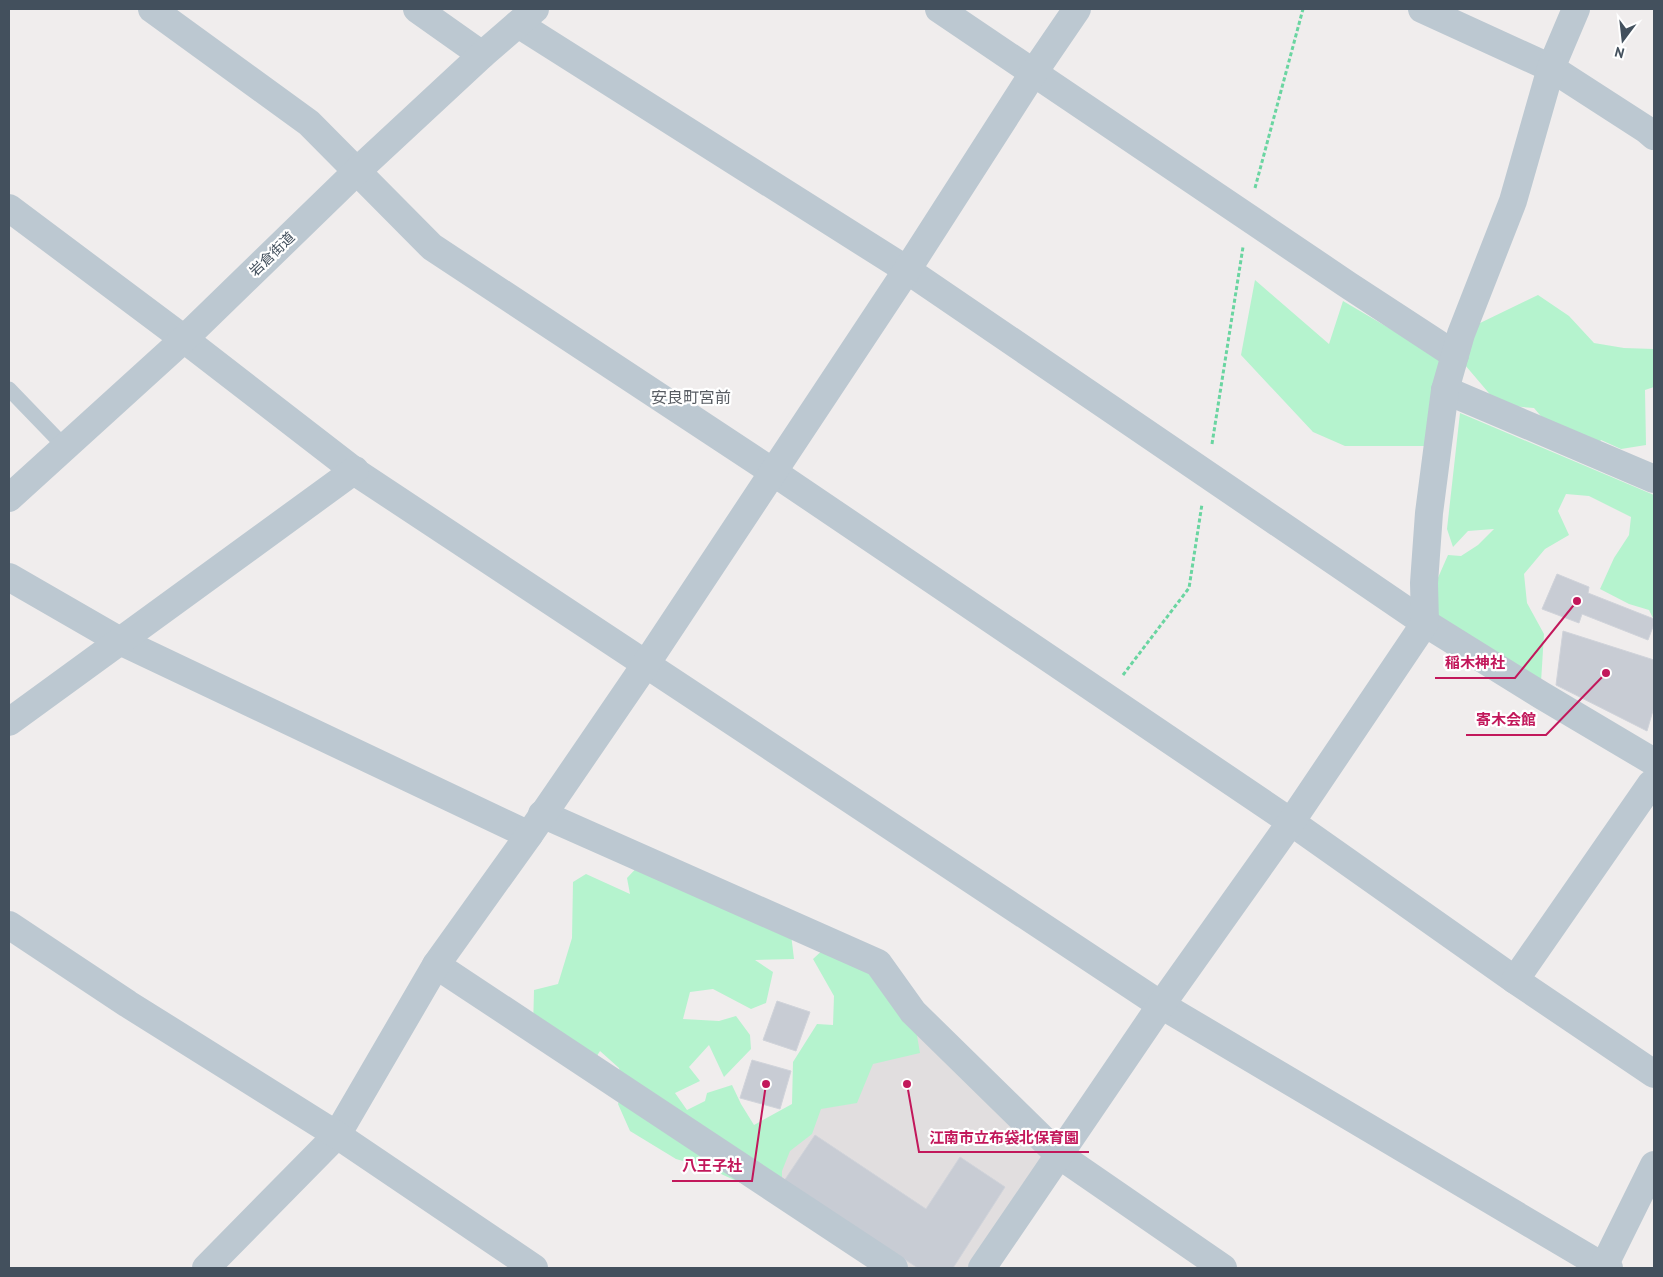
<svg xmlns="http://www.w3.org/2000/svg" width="1663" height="1277" viewBox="0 0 1663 1277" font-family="'PT Sans','Noto Sans JP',sans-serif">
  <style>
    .education { fill: #e1dedf }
    .green { fill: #b5f3ce }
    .building { fill: #c8ccd4; stroke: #d0d3da }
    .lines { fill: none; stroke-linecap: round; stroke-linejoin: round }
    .path { stroke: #6ad5a1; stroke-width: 3; stroke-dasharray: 4 2.5; stroke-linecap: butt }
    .service { stroke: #bcc8d1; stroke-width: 15 }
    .minor { stroke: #bcc8d1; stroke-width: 28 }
    .tertiary { stroke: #bcc8d1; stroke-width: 28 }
    .labels { text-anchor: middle; stroke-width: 4.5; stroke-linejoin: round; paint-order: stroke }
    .street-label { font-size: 14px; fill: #43505d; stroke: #fff }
    .quarter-label { font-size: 16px; fill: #595d63; stroke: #fff }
    .leader { fill: none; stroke: #c2185b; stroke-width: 2 }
    .callout-dot { fill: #c2185b; stroke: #fff; stroke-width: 2 }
    .callout-label { font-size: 15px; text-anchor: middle; font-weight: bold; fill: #c2185b; stroke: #fff; stroke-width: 4.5; stroke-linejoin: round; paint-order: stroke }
  </style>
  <rect width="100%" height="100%" fill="#f0eded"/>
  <polygon class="education" points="895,987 1059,1155 982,1268 888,1268 762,1181"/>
  <g class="green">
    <polygon points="1255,280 1329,344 1343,301 1440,358 1426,446 1345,446 1313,432 1241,355"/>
    <polygon points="1538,295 1569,316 1594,343 1624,348 1654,349 1654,387 1645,390 1646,445 1621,449 1601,440 1587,458 1545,421 1534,408 1499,405 1465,365 1478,324"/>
    <polygon points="1460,413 1654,495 1654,620 1649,610 1629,604 1600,589 1614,558 1629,535 1631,517 1589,496 1566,494 1558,511 1569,535 1545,549 1524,574 1527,603 1544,634 1541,682 1435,623 1437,580 1448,555 1461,556 1478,545 1494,529 1468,531 1453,547 1447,529"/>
    <polygon points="645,859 791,934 794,959 755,960 773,972 766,1003 751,1009 713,989 690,992 683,1019 719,1021 736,1016 750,1035 751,1049 724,1077 709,1045 689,1067 700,1081 675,1093 687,1110 705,1101 707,1093 732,1085 741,1104 754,1125 792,1104 793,1062 817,1024 833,1025 834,996 813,959 827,946 868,969 913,1012 920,1053 873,1064 857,1103 821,1109 812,1134 790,1151 782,1171 782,1194 763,1193 710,1169 676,1159 630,1131 618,1104 623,1089 619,1068 600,1051 590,1067 533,1029 534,990 558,984 572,938 573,882 586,874 630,894 627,878"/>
  </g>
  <g class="building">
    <polygon points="1557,574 1589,587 1588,593 1654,619 1654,624 1648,640 1582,614 1579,623 1542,609"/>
    <polygon points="1563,631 1654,660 1654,707 1647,731 1556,685"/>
    <polygon points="777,1001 810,1012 796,1051 763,1040"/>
    <polygon points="752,1060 791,1071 780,1109 740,1098"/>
    <polygon points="815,1135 926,1209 960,1157 1005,1187 953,1268 918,1268 784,1181"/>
  </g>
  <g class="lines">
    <g class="path">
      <polyline points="1255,188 1303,9"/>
      <polyline points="1212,444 1243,247"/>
      <polyline points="1123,675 1189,588 1202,504"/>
    </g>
    <polyline class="service" points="9,389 65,447"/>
    <g class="minor">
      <polyline points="152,9 309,123 432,247 773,472 1291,822 1515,980 1654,1074"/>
      <polyline points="417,9 482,55"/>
      <polyline points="939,9 1348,285 1455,355"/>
      <polyline points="1422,9 1551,68 1647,130 1654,136"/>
      <polyline points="518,24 907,270 1425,623 1541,695 1654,762"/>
      <polyline points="9,208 184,339 360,475 1161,1005 1604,1267 1609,1268"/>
      <polyline points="1445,390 1654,479"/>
      <polyline points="9,577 120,641 529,835"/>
      <polyline points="9,722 355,470"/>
      <polyline points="542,814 878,963 913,1012 1059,1155 1223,1268"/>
      <polyline points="436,965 894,1268"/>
      <polyline points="1515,980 1651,784"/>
      <polyline points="206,1268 337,1135 436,965 529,835 646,664 907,270 1034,72 1077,9"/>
      <polyline points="982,1268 1161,1005 1291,822 1425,623 1424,583 1429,513 1445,390 1461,334 1513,201 1551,68 1576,9"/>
      <polyline points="1603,1268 1654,1165"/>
    </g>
    <g class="tertiary">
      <polyline points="9,498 184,339 356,172 482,55 535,9"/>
      <polyline points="9,925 128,1004 337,1135 534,1268"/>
    </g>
  </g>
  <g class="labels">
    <g class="street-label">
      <text transform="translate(272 254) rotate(-44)" y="5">岩倉街道</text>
    </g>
    <g class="quarter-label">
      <text x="691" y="403">安良町宮前</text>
    </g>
  </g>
  <path class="leader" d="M1577 601L1515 678H1435M1606 673L1546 735H1466M907 1084L919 1152H1089M766 1084L752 1181H672"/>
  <g class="callout-dot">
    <circle cx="1577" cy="601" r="5"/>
    <circle cx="1606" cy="673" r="5"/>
    <circle cx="907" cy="1084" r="5"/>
    <circle cx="766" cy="1084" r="5"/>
  </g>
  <g class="callout-label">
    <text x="1475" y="668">稲木神社</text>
    <text x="1506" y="725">寄木会館</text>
    <text x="1004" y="1143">江南市立布袋北保育園</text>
    <text x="712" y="1171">八王子社</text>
  </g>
  <rect width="1663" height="1277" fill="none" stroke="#43505d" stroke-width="20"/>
  <g transform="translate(1623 40) rotate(195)" stroke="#ffffff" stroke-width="4" paint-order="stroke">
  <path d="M0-4L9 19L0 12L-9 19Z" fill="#43505d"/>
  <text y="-8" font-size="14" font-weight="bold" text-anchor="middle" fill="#43505d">N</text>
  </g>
</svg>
